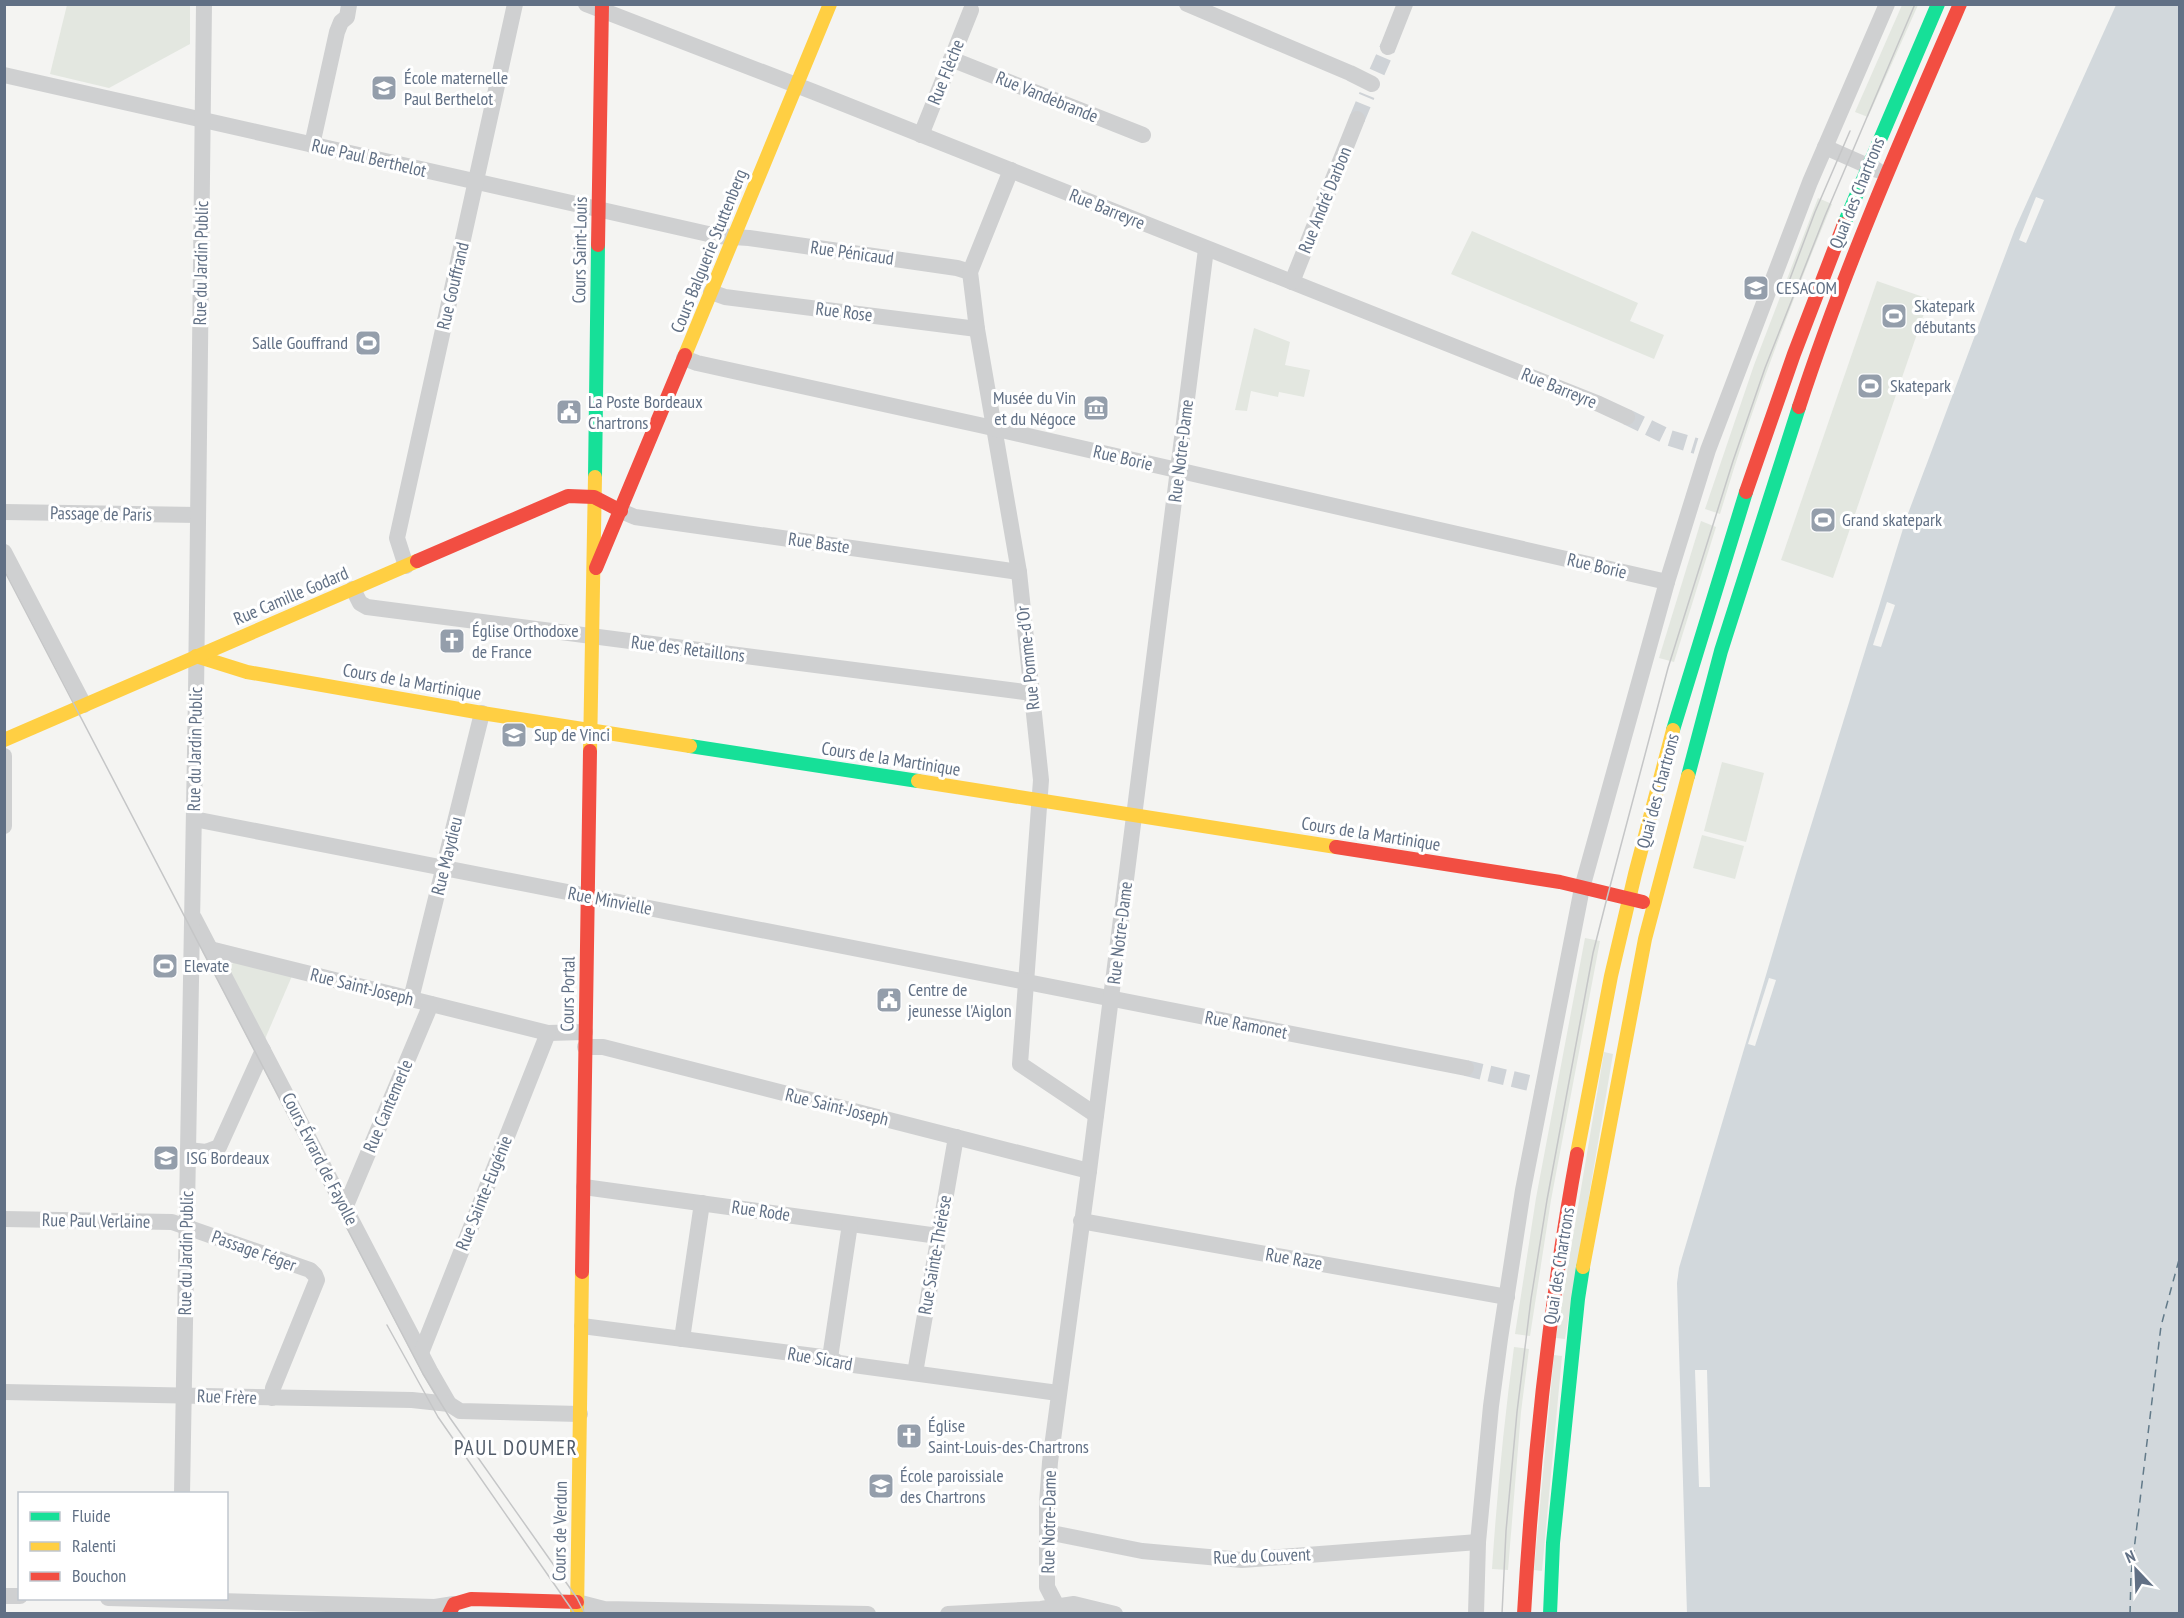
<svg xmlns="http://www.w3.org/2000/svg" width="2184" height="1618" viewBox="0 0 2184 1618" font-family="'PT Sans Narrow',sans-serif">
  <style>
    .green { fill: #e3e7e0 }
    .water { fill: #d2d8dc }
    .pier { fill: #f4f4f2 }
    .lines { fill: none; stroke-linecap: round; stroke-linejoin: round }
    .ferry { stroke: #627a89; stroke-width: 1.5; stroke-dasharray: 8 6; stroke-linecap: butt }
    .street-tunnel { stroke: #cfd3d7; stroke-width: 16; stroke-dasharray: 16 8; stroke-linecap: butt }
    .street { stroke: #cfd0d1; stroke-width: 16 }
    .fast { stroke: #16e098; stroke-width: 14 }
    .slow { stroke: #ffcf43; stroke-width: 14 }
    .jam { stroke: #f24e42; stroke-width: 14 }
    .tram { stroke: #c5c6c7; stroke-width: 1.5 }
    .labels { text-anchor: middle; stroke-width: 6; stroke-linejoin: round; paint-order: stroke }
    .street-label { font-size: 18px; fill: #617085; stroke: #fff }
    .poi-label { font-size: 18px; fill: #617085; stroke: #fff; text-anchor: start }
    .quarter-label { font-size: 21px; letter-spacing: 1.5px; fill: #505b69; stroke: #fff }
  </style>
  <rect width="100%" height="100%" fill="#f4f4f2"/>
  <g class="green">
    <polygon points="67,5 190,5 190,44 109,88 50,74"/>
    <polygon points="1902,5 1918,5 1868,117 1855,112"/>
    <path d="M1818,198l14,6c-42,101 -81,205 -112,310l-15,-5 49,-144z"/>
    <polygon points="1472,231 1638,303 1630,321 1664,335 1654,359 1451,274"/>
    <polygon points="1877,281 1929,299 1833,578 1781,560"/>
    <polygon points="1254,328 1290,342 1285,365 1310,370 1304,397 1279,392 1278,397 1251,391 1247,411 1235,410"/>
    <polygon points="1701,521 1716,527 1674,662 1659,658"/>
    <polygon points="1722,762 1764,773 1746,842 1704,831"/>
    <polygon points="1702,835 1744,846 1735,879 1693,868"/>
    <polygon points="1585,938 1600,941 1551,1200 1530,1336 1515,1334 1536,1198"/>
    <polygon points="235,962 292,976 265,1039 229,969 230,965"/>
    <polygon points="1604,1052 1613,1054 1565,1339 1556,1338"/>
    <path d="M1514,1347l15,2 -8,63 -13,158 -16,-1c5,-75 12,-148 22,-222z"/>
    <polygon points="1554,1355 1562,1356 1542,1571 1534,1570"/>
  </g>
  <polygon class="water" points="2116,5 2179,5 2179,1613 1687,1614 1677,1283 1679,1268 1796,874 1906,519 2015,229"/>
  <g class="pier">
    <polygon points="2036,197 2044,200 2026,243 2019,240"/>
    <polygon points="1887,602 1895,605 1881,647 1873,645"/>
    <polygon points="1769,978 1776,980 1755,1046 1748,1044"/>
    <polygon points="1695,1370 1707,1370 1710,1487 1699,1487"/>
  </g>
  <g class="lines">
    <polyline class="ferry" points="2130,1614 2131,1575 2161,1326 2180,1256"/>
    <g class="street-tunnel">
      <polyline points="1377,72 1388,47"/>
      <polyline points="1357,119 1367,95"/>
      <polyline points="1627,417 1670,438 1696,446"/>
      <polyline points="1466,1068 1542,1086"/>
    </g>
    <g class="street">
      <polyline points="586,4 814,92 1599,404 1627,417"/>
      <polyline points="1187,4 1350,73 1372,84"/>
      <polyline points="1388,47 1405,4"/>
      <polyline points="951,59 1143,135"/>
      <polyline points="4,75 717,236 749,238 957,268 970,272"/>
      <polyline points="921,135 971,10"/>
      <polyline points="312,145 337,32 341,22 347,17 349,5"/>
      <polyline points="1825,147 1877,170"/>
      <polyline points="1011,170 970,272 977,329 1019,572 1041,780 1020,1064 1096,1115"/>
      <polyline points="1292,282 1357,119"/>
      <polyline points="711,292 725,297 977,329"/>
      <polyline points="684,358 697,363 984,426 1667,582"/>
      <polyline points="621,511 635,517 1019,572"/>
      <polyline points="4,512 198,515"/>
      <polyline points="4,552 84,705"/>
      <polyline points="406,566 397,538 515,4"/>
      <polyline points="353,589 360,603 367,607 1032,693"/>
      <polyline points="4,756 4,826"/>
      <polyline points="194,819 1466,1068"/>
      <polyline points="194,918 430,1371 449,1404"/>
      <polyline points="210,949 548,1033 585,1032"/>
      <polyline points="411,999 482,713"/>
      <polyline points="585,1047 603,1047 1089,1171"/>
      <polyline points="188,1150 206,1152 219,1147 263,1050"/>
      <polyline points="584,1187 938,1236"/>
      <polyline points="345,1208 431,1004"/>
      <polyline points="4,1219 172,1222 310,1270 315,1275 317,1280 273,1388 272,1398"/>
      <polyline points="1081,1221 1507,1297"/>
      <polyline points="582,1326 830,1358 839,1363 1058,1393"/>
      <polyline points="682,1339 702,1203"/>
      <polyline points="421,1353 548,1033"/>
      <polyline points="830,1358 850,1224"/>
      <polyline points="915,1373 956,1137"/>
      <polyline points="4,1392 412,1400 449,1404 460,1411 580,1414"/>
      <polyline points="182,1494 196,695 204,4"/>
      <polyline points="1047,1532 1142,1551 1242,1560 1478,1542"/>
      <polyline points="4,1596 20,1596"/>
      <polyline points="108,1598 435,1607 454,1604"/>
      <polyline points="577,1602 604,1609 868,1614"/>
      <polyline points="948,1614 1041,1609 1074,1604 1115,1614"/>
      <polyline points="1061,1614 1047,1587 1047,1503 1050,1462 1089,1171 1206,249"/>
      <polyline points="1476,1614 1478,1542 1491,1406 1500,1339 1523,1190 1582,888 1667,582 1708,450 1810,182 1887,4"/>
    </g>
    <g class="fast">
      <polyline points="1844,224 1938,4"/>
      <polyline points="595,477 598,245"/>
      <polyline points="1673,730 1746,492"/>
      <polyline points="690,746 918,781"/>
      <polyline points="1688,776 1721,651 1799,407"/>
      <polyline points="1550,1614 1553,1543 1578,1299 1583,1267"/>
    </g>
    <g class="slow">
      <polyline points="685,355 830,4"/>
      <polyline points="196,656 247,672 482,713 690,746"/>
      <polyline points="4,740 417,561"/>
      <polyline points="590,751 595,477"/>
      <polyline points="918,781 1336,847"/>
      <polyline points="1577,1154 1611,976 1635,874 1673,730"/>
      <polyline points="1583,1267 1645,939 1688,776"/>
      <polyline points="577,1614 582,1272"/>
    </g>
    <g class="jam">
      <polyline points="598,245 602,4"/>
      <path d="M1799,407c45,-138 103,-270 161,-403"/>
      <polyline points="1746,492 1794,354 1844,224"/>
      <polyline points="417,561 568,496 594,497 621,511"/>
      <polyline points="596,568 685,355"/>
      <polyline points="1336,847 1560,882 1643,902"/>
      <polyline points="582,1272 590,751"/>
      <polyline points="449,1614 454,1604 471,1599 577,1602"/>
      <path d="M1524,1614c9,-155 25,-307 53,-460"/>
    </g>
    <g class="tram">
      <polyline points="1785,292 1815,212 1850,131"/>
      <polyline points="4,570 423,1374 450,1418 577,1598 585,1614"/>
      <polyline points="387,1325 438,1417 575,1614"/>
      <polyline points="1502,1614 1506,1531 1517,1412 1531,1299 1547,1200 1593,953 1608,894 1668,668 1733,461 1765,368 1825,216 1915,4"/>
    </g>
  </g>
  <defs>
    <g id="school-square" transform="scale(1.35)"><rect x="-9" y="-9" width="18" height="18" rx="4" fill="#949eab" stroke="#fff"/><path d="M0-5L7-2L0 1L-7-2ZM-4 1L0 2.5L4 1V4Q0 6-4 4Z" fill="#fff"/></g>
    <g id="university-square" transform="scale(1.35)"><rect x="-9" y="-9" width="18" height="18" rx="4" fill="#949eab" stroke="#fff"/><path d="M0-5L7-2L0 1L-7-2ZM-4 1L0 2.5L4 1V4Q0 6-4 4Z" fill="#fff"/></g>
    <g id="stadium-square" transform="scale(1.35)"><rect x="-9" y="-9" width="18" height="18" rx="4" fill="#949eab" stroke="#fff"/><path d="M0-5a6.5 5 0 1 0 0 10a6.5 5 0 1 0 0-10ZM-3.5-1.8h7v3.6h-7Z" fill="#fff"/></g>
    <g id="museum-square" transform="scale(1.35)"><rect x="-9" y="-9" width="18" height="18" rx="4" fill="#949eab" stroke="#fff"/><path d="M0-6L6-3V-2H-6V-3ZM-5-1h2V3h-2ZM-1-1h2V3h-2ZM3-1h2V3H3ZM-6 4H6V6H-6Z" fill="#fff"/></g>
    <g id="civic-square" transform="scale(1.35)"><rect x="-9" y="-9" width="18" height="18" rx="4" fill="#949eab" stroke="#fff"/><path d="M-.6-6.5H3V-4.5H.6V-3L4-1V1h2V6H-6V1h2V-1L-.6-3ZM-1.2 2.5V6h2.4V2.5Z" fill="#fff"/></g>
    <g id="church-square" transform="scale(1.35)"><rect x="-9" y="-9" width="18" height="18" rx="4" fill="#949eab" stroke="#fff"/><path d="M-1.2-6h2.4v3.5h3.3v2.4h-3.3V6h-2.4V-.1h-3.3v-2.4h3.3Z" fill="#fff"/></g>
  </defs>
  <g fill-rule="evenodd">
    <use href="#school-square" x="384" y="88"/>
    <use href="#university-square" x="1756" y="288"/>
    <use href="#stadium-square" x="1894" y="316"/>
    <use href="#stadium-square" x="368" y="343"/>
    <use href="#stadium-square" x="1870" y="386"/>
    <use href="#museum-square" x="1096" y="408"/>
    <use href="#civic-square" x="569" y="412"/>
    <use href="#stadium-square" x="1823" y="520"/>
    <use href="#church-square" x="452" y="641"/>
    <use href="#university-square" x="514" y="735"/>
    <use href="#stadium-square" x="165" y="966"/>
    <use href="#civic-square" x="889" y="1000"/>
    <use href="#university-square" x="166" y="1158"/>
    <use href="#church-square" x="909" y="1436"/>
    <use href="#school-square" x="881" y="1486"/>
  </g>
  <g class="labels">
    <g class="street-label">
      <text transform="translate(946 72) rotate(-68)" y="6">Rue Flèche</text>
      <text transform="translate(1047 97) rotate(22)" y="6">Rue Vandebrande</text>
      <text transform="translate(369 158) rotate(13)" y="6">Rue Paul Berthelot</text>
      <text transform="translate(1857 193) rotate(-68)" y="6">Quai des Chartrons</text>
      <text transform="translate(1325 200) rotate(-68)" y="6">Rue André Darbon</text>
      <text transform="translate(1107 209) rotate(22)" y="6">Rue Barreyre</text>
      <text transform="translate(580 250) rotate(-89)" y="6">Cours Saint-Louis</text>
      <text transform="translate(709 251) rotate(-68)" y="6">Cours Balguerie Stuttenberg</text>
      <text transform="translate(852 253) rotate(8)" y="6">Rue Pénicaud</text>
      <text transform="translate(201 263) rotate(-89)" y="6">Rue du Jardin Public</text>
      <text transform="translate(453 286) rotate(-77)" y="6">Rue Gouffrand</text>
      <text transform="translate(844 312) rotate(7)" y="6">Rue Rose</text>
      <text transform="translate(1559 388) rotate(22)" y="6">Rue Barreyre</text>
      <text transform="translate(1181 451) rotate(-83)" y="6">Rue Notre-Dame</text>
      <text transform="translate(1123 458) rotate(13)" y="6">Rue Borie</text>
      <text transform="translate(101 514) rotate(1)" y="6">Passage de Paris</text>
      <text transform="translate(819 543) rotate(8)" y="6">Rue Baste</text>
      <text transform="translate(1597 566) rotate(13)" y="6">Rue Borie</text>
      <text transform="translate(291 596) rotate(-23)" y="6">Rue Camille Godard</text>
      <text transform="translate(688 649) rotate(7)" y="6">Rue des Retaillons</text>
      <text transform="translate(1028 658) rotate(-96)" y="6">Rue Pomme-d'Or</text>
      <text transform="translate(412 682) rotate(10)" y="6">Cours de la Martinique</text>
      <text transform="translate(195 749) rotate(-89)" y="6">Rue du Jardin Public</text>
      <text transform="translate(891 759) rotate(9)" y="6">Cours de la Martinique</text>
      <text transform="translate(1658 791) rotate(-75)" y="6">Quai des Chartrons</text>
      <text transform="translate(1371 834) rotate(9)" y="6">Cours de la Martinique</text>
      <text transform="translate(447 856) rotate(-76)" y="6">Rue Maydieu</text>
      <text transform="translate(610 901) rotate(11)" y="6">Rue Minvielle</text>
      <text transform="translate(1120 933) rotate(-83)" y="6">Rue Notre-Dame</text>
      <text transform="translate(362 987) rotate(14)" y="6">Rue Saint-Joseph</text>
      <text transform="translate(568 994) rotate(-89)" y="6">Cours Portal</text>
      <text transform="translate(1246 1025) rotate(11)" y="6">Rue Ramonet</text>
      <text transform="translate(388 1106) rotate(-67)" y="6">Rue Cantemerle</text>
      <text transform="translate(837 1107) rotate(14)" y="6">Rue Saint-Joseph</text>
      <text transform="translate(320 1159) rotate(63)" y="6">Cours Évrard de Fayolle</text>
      <text transform="translate(484 1193) rotate(-68)" y="6">Rue Sainte-Eugénie</text>
      <text transform="translate(761 1211) rotate(8)" y="6">Rue Rode</text>
      <text transform="translate(96 1221) rotate(1)" y="6">Rue Paul Verlaine</text>
      <text transform="translate(254 1251) rotate(20)" y="6">Passage Féger</text>
      <text transform="translate(186 1253) rotate(-89)" y="6">Rue du Jardin Public</text>
      <text transform="translate(935 1255) rotate(-80)" y="6">Rue Sainte-Thérèse</text>
      <text transform="translate(1294 1259) rotate(10)" y="6">Rue Raze</text>
      <text transform="translate(1559 1266) rotate(-81)" y="6">Quai des Chartrons</text>
      <text transform="translate(820 1359) rotate(10)" y="6">Rue Sicard</text>
      <text transform="translate(227 1397) rotate(2)" y="6">Rue Frère</text>
      <text transform="translate(1049 1522) rotate(-89)" y="6">Rue Notre-Dame</text>
      <text transform="translate(560 1531) rotate(-89)" y="6">Cours de Verdun</text>
      <text transform="translate(1262 1556) rotate(-2)" y="6">Rue du Couvent</text>
    </g>
    <g class="poi-label">
      <text x="404" y="84">École maternelle<tspan x="404" dy="21">Paul Berthelot</tspan></text>
      <text x="1776" y="294">CESACOM</text>
      <text x="1914" y="312">Skatepark<tspan x="1914" dy="21">débutants</tspan></text>
      <text x="348" y="349" text-anchor="end">Salle Gouffrand</text>
      <text x="1890" y="392">Skatepark</text>
      <text x="1076" y="404" text-anchor="end">Musée du Vin<tspan x="1076" dy="21">et du Négoce</tspan></text>
      <text x="588" y="408">La Poste Bordeaux<tspan x="588" dy="21">Chartrons</tspan></text>
      <text x="1842" y="526">Grand skatepark</text>
      <text x="472" y="637">Église Orthodoxe<tspan x="472" dy="21">de France</tspan></text>
      <text x="534" y="741">Sup de Vinci</text>
      <text x="184" y="972">Elevate</text>
      <text x="908" y="996">Centre de<tspan x="908" dy="21">jeunesse l'Aiglon</tspan></text>
      <text x="186" y="1164">ISG Bordeaux</text>
      <text x="928" y="1432">Église<tspan x="928" dy="21">Saint-Louis-des-Chartrons</tspan></text>
      <text x="900" y="1482">École paroissiale<tspan x="900" dy="21">des Chartrons</tspan></text>
    </g>
    <g class="quarter-label">
      <text x="516" y="1455">PAUL DOUMER</text>
    </g>
  </g>
  <rect width="2184" height="1618" fill="none" stroke="#617085" stroke-width="12"/>
  <rect x="18" y="1492" width="210" height="108" fill="#ffffff" stroke="#c0c6ce" stroke-width="1.5"/>
  <rect x="30" y="1512" width="30" height="9" fill="#16e098" stroke="#c0c6ce" stroke-width="1.5"/>
  <text x="72" y="1522" font-size="18" fill="#617085">Fluide</text>
  <rect x="30" y="1542" width="30" height="9" fill="#ffcf43" stroke="#c0c6ce" stroke-width="1.5"/>
  <text x="72" y="1552" font-size="18" fill="#617085">Ralenti</text>
  <rect x="30" y="1572" width="30" height="9" fill="#f24e42" stroke="#c0c6ce" stroke-width="1.5"/>
  <text x="72" y="1582" font-size="18" fill="#617085">Bouchon</text>
  <g transform="translate(2136 1570) rotate(337)" stroke="#ffffff" stroke-width="4.5" paint-order="stroke">
  <path d="M0-4.5L10 22L0 15L-10 22Z" fill="#617085"/>
  <text y="-9" font-size="16" font-weight="bold" text-anchor="middle" fill="#617085">N</text>
  </g>
</svg>
